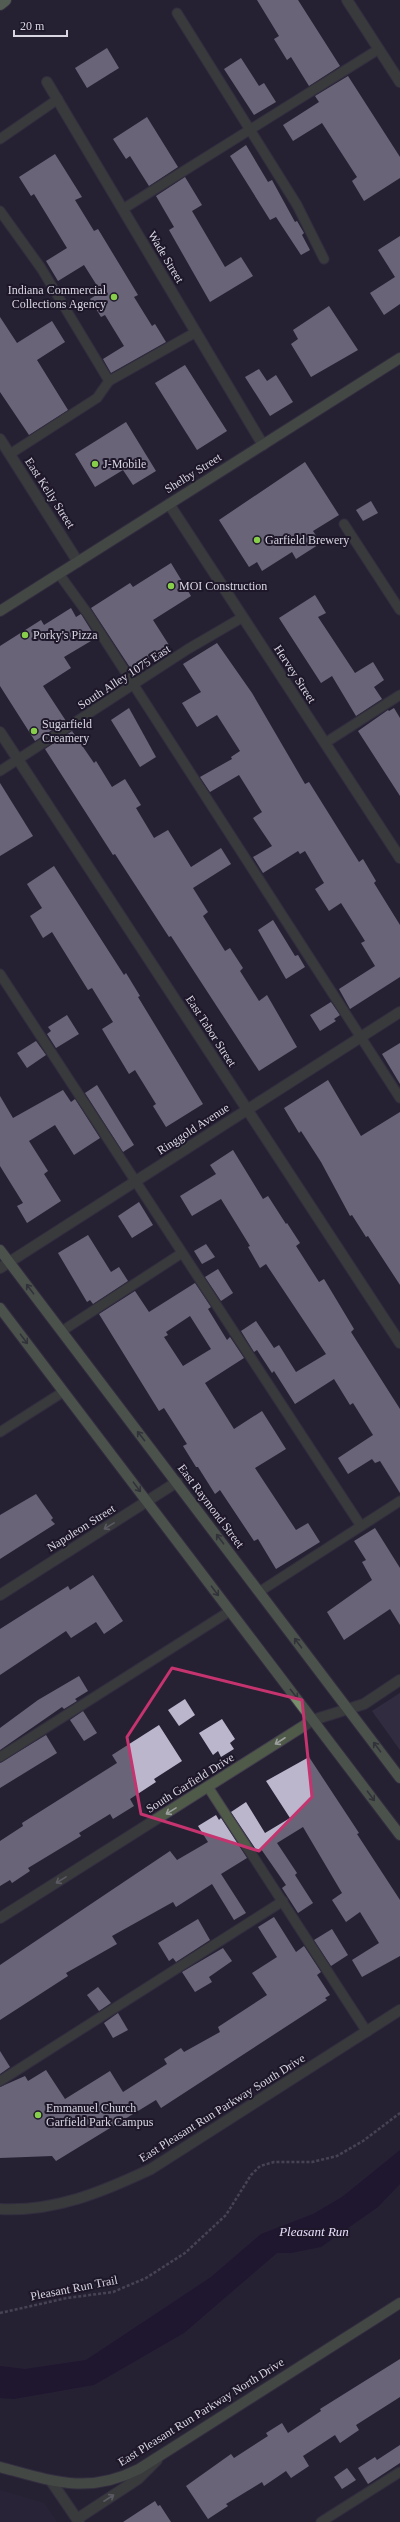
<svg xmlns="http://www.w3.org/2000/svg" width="400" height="2522" viewBox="0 0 400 2522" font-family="'Times New Roman',serif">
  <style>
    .built { fill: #2e273f }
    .green { fill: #423b53 }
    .water { fill: #17092d }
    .building { fill: #bcb6cd; fill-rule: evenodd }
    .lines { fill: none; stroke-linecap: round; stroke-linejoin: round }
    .lane-casing { stroke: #433e4f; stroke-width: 11 }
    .street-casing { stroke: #433e4f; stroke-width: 12 }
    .secondary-casing { stroke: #433e4f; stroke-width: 12 }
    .primary-casing { stroke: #433e4f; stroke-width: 12 }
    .highway-casing { stroke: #433e4f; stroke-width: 14 }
    .path { stroke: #706c7c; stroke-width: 2.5; stroke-dasharray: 3 2; stroke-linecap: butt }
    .lane { stroke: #4f5a48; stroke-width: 9 }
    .street { stroke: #4f5a48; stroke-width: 10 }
    .secondary { stroke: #67785c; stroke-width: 10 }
    .primary { stroke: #798f6b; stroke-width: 10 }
    .highway { stroke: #8aa478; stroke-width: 12 }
    .oneway { stroke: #424743 }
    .oneway2 { stroke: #9b9e9d }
    .marked { fill: none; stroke: #c5346f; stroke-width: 3; stroke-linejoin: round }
    .poi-dot { fill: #87cf4a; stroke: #1d1729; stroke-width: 1.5 }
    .labels { text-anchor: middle; stroke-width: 4; stroke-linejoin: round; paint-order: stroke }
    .street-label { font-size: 12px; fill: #d9d6e2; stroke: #1d1729 }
    .poi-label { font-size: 12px; fill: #d9d6e2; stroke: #1d1729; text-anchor: start }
    .water-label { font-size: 13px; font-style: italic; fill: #e7dffc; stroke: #1d1729 }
  </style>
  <rect width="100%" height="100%" fill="#262133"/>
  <polygon class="built" points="0,2490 44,2503 57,2522 0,2522"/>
  <polygon class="green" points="400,1693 400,1750 372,1711"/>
  <polygon class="water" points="400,2150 400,2184 378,2207 321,2247 291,2253 277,2253 184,2333 94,2385 14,2399 0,2398 0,2366 25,2369 86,2360 211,2277 261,2234 313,2214 342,2197"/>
  <g class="building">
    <polygon points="257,0 298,0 340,66 309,86 291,57 287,60 274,39 279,36"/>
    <polygon points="107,48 119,68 87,88 75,68"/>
    <polygon points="241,58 259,86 264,83 276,102 254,115 224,69"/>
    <polygon points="348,76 400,157 400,178 364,201 352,181 357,177 322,123 293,141 283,125 319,102 315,96"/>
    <polygon points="147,117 178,167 149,186 130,156 126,159 113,139"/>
    <polygon points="246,145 268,182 272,180 295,222 297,221 304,233 302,235 310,250 301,255 276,217 270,220 230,156"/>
    <polygon points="55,154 82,197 75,200 94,231 98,229 138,295 134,297 152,326 155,324 166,342 111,373 103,359 124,346 105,315 101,317 90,299 101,292 84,265 58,281 46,261 67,248 34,194 31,196 19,177"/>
    <polygon points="185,177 202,205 192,211 225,267 241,257 253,276 210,302 169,230 174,227 156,196"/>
    <polygon points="400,236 400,304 384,315 370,293 395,277 378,250"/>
    <polygon points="329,306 358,350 311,377 291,344 298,339 293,330"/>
    <polygon points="0,317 17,343 52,321 65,342 37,360 68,410 29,435 0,392"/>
    <polygon points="185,365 227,431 197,450 155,383"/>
    <polygon points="259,369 267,381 276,375 293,402 270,416 245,377"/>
    <polygon points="126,422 156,471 133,485 123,470 95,487 75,454"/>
    <polygon points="305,462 339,515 313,531 321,543 296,559 292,552 262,571 257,562 249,567 219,520"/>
    <polygon points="371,501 378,513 363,521 356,510"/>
    <polygon points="171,563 191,596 153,620 169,645 131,669 91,608 130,583 133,587"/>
    <polygon points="315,595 326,613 318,617 355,673 373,662 384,680 374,687 382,699 356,716 332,676 321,683 279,618"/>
    <polygon points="71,608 76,617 81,614 96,638 64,657 71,668 43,686 66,721 35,741 0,686 0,646 41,620 44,625"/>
    <polygon points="217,643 252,693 305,784 309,782 359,862 363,859 376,881 374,883 400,925 400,977 350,1009 339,989 375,966 361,943 365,941 341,903 329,911 315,889 324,883 305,851 300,854 298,851 263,873 253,857 272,846 253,818 262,812 239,775 210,792 200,777 232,759 231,757 240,751 217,715 197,727 182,703 201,692 183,664"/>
    <polygon points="129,708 156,757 140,767 111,720"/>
    <polygon points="394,708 400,718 400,796 358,731 388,710 389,711"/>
    <polygon points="72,731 94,763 96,761 112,787 125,779 141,805 136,808 154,838 168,830 191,867 221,848 231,864 193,888 208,912 203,916 225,951 230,948 243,968 240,971 259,1001 267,995 297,1047 259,1071 171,936 169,937 115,854 113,855 45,749"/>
    <polygon points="0,783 33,836 0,856"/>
    <polygon points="54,866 124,975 126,973 140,996 138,997 203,1104 166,1127 153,1106 156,1104 135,1070 129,1074 102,1029 113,1022 92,988 88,990 52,932 43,938 30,916 42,908 27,884"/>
    <polygon points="273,920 295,956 298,955 305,967 286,979 258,930"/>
    <polygon points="331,1002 340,1015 334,1019 336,1021 320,1031 310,1015"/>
    <polygon points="67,1015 79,1034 56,1048 47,1034 51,1031 48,1027"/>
    <polygon points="36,1041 46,1055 27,1068 17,1053"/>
    <polygon points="400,1043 400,1084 382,1054"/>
    <polygon points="328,1080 361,1136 400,1112 400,1285 368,1236 366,1237 352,1215 350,1216 321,1162 301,1131 299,1133 284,1108"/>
    <polygon points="97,1085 134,1145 123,1152 85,1093"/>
    <polygon points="63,1090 71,1102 75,1099 100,1138 74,1155 55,1125 29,1141 48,1171 44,1174 61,1201 27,1223 17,1206 23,1203 0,1166 0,1096 13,1118"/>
    <polygon points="233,1150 263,1199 268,1196 286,1224 287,1223 300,1243 296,1246 319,1282 324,1279 354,1329 351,1332 400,1409 400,1493 380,1461 375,1463 372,1459 348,1474 338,1458 373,1435 353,1403 350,1405 334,1379 295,1404 274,1371 272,1373 257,1350 254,1352 241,1331 256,1321 274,1348 279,1345 296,1372 326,1354 266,1264 260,1268 248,1247 250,1246 221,1199 192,1216 180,1196 216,1174 210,1165"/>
    <polygon points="139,1202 153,1225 132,1238 118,1216"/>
    <polygon points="88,1235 111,1272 119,1267 128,1281 93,1304 90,1300 87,1302 58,1253"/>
    <polygon points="206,1244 215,1257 202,1264 194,1251"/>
    <polygon points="218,1269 233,1293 221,1301 205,1277"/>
    <path d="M195,1283l16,24 -3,2 19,31 3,-3 14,21 -39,25 29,46 28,-18 24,38 -31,19 41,62 12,-7 12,19 -44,27 -18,-30 -4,2 -34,-51 -5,4 -17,-27h-2l-13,-21 4,-2 -23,-36 -5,3 -60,-97 36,-23 14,21zM190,1316l21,33 -28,17 -19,-29 4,-2 -2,-3z"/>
    <polygon points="36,1494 53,1518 51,1520 55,1524 0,1559 0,1515"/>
    <polygon points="375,1528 400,1568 400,1625 390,1609 344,1640 327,1612 372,1580 362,1562 366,1560 354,1541"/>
    <polygon points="93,1575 123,1621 104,1634 96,1622 71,1638 66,1631 0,1675 0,1629 68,1586 70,1590"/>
    <polygon points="79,1676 88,1691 75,1699 77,1701 64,1709 62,1707 0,1750 0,1728 38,1700"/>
    <polygon points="185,1699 195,1715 179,1726 168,1710"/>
    <polygon points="83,1711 97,1733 84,1741 70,1720"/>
    <polygon points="222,1719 235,1739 230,1743 234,1749 221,1757 218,1751 213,1755 199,1733"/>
    <polygon points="159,1725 182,1761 154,1779 156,1782 130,1799 134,1806 113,1819 110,1814 79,1833 81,1836 28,1868 30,1871 12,1883 10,1880 0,1886 0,1841 23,1826 22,1823 117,1763 112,1755"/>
    <polygon points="46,1735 57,1753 0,1788 0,1763"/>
    <polygon points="309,1757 359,1833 357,1834 400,1900 400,1956 362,1977 352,1960 379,1943 360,1912 346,1922 332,1900 342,1893 303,1827 277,1843 297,1873 295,1875 313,1903 298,1913 282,1888 286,1885 261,1849 257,1851 231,1812 246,1802 265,1833 290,1818 266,1781"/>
    <polygon points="216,1815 219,1820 221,1818 247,1858 221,1874 246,1913 234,1920 212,1884 176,1907 173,1902 112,1936 117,1944 66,1973 68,1976 0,2020 0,1965 170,1851 177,1860 208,1842 198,1826"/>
    <polygon points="274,1917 296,1952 304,1946 321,1972 317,1975 330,1995 325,1998 327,2000 161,2108 156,2100 56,2161 52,2156 0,2158 0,2087 25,2076 28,2081 46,2070 65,2099 110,2071 123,2092 167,2064 164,2059 181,2048 184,2052 220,2032 218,2027 267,1995 252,1973 277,1957 258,1927"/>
    <polygon points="198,1919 210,1940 176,1962 173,1958 169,1961 158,1943"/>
    <polygon points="332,1929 348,1955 331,1966 314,1940"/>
    <polygon points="223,1948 232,1961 209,1977 212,1982 195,1992 182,1972"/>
    <polygon points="98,1987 111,2003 99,2011 87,1995"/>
    <polygon points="118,2013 128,2030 113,2038 104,2023"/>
    <polygon points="0,2051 10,2067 0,2074"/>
    <polygon points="400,2359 400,2397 356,2425 359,2430 340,2443 335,2435 303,2456 309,2466 291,2478 286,2471 264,2486 262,2482 226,2504 228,2506 208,2519 186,2486 231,2454 234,2458 268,2436 266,2433 282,2423 288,2433 321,2411 320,2409"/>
    <polygon points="400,2445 400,2463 368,2484 358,2468 375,2457 377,2460"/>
    <polygon points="347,2468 356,2480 342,2489 334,2477"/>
    <polygon points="155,2501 158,2506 160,2505 171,2522 123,2522"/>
  </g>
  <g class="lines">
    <g class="lane-casing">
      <g id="lane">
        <polyline points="177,13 297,205 324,259"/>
        <polyline points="0,139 58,99"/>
        <polyline points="123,209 379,49"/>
        <polyline points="0,211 41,268 109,381"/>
        <polyline points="10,454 97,398 109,381 196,332"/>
        <polyline points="344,524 400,610"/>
        <polyline points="59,574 88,614 400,1098"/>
        <polyline points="325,743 400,695"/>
        <polyline points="0,771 188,649 243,617"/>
        <polyline points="0,974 361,1526"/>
        <polyline points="62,1331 182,1253"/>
        <polyline points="0,1432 63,1392"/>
        <polyline points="259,1592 400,1501"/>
        <polyline points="0,1757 230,1611"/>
        <polyline points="208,1787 367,2032"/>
        <polyline points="0,2081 283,1901"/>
        <polyline points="321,2522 400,2472"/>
      </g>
    </g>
    <g class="street-casing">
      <g id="street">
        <polyline points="347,0 400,82"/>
        <polyline points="47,82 263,445"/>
        <polyline points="0,439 78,562"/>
        <polyline points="169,504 400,858"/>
        <polyline points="0,732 400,1343"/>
        <polyline points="0,1268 400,1012"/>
        <polyline points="0,1595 177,1482"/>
        <polyline points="0,1918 313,1720 364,1704 400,1680"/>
        <path d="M0,2209c55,3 102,-17 151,-40l249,-159"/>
        <polyline points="51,2481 79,2522"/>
        <polyline points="77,2519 138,2479 157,2460"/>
      </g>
    </g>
    <g class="secondary-casing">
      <g id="secondary">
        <polyline points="0,611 400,358"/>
        <path d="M0,2467c52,14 88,28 139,2l261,-166"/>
      </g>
    </g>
    <g class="primary-casing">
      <g id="primary">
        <polyline points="0,1250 400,1778"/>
        <polyline points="0,1308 400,1835"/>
      </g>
    </g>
    <g class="highway-casing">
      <polyline id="highway" points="0,4 5,0"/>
    </g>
    <polyline class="path" points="0,2313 67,2298 113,2292 146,2278 185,2253 226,2215 251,2175 260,2166 274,2162 312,2162 337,2156 363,2141 400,2113"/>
    <use href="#lane" class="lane"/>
    <use href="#street" class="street"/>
    <use href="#secondary" class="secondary"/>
    <use href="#primary" class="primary"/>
    <use href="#highway" class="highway"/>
  </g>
  <defs><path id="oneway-shaft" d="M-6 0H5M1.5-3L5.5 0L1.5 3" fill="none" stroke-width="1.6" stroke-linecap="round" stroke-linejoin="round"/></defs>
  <g class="oneway">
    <use href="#oneway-shaft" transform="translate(30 1289) rotate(-127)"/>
    <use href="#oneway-shaft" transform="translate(24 1339) rotate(53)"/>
    <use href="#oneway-shaft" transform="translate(141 1436) rotate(-128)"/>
    <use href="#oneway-shaft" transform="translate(137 1487) rotate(53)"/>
    <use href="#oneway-shaft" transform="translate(220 1539) rotate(-127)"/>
    <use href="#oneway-shaft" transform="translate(215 1591) rotate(53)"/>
    <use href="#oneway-shaft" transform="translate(298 1643) rotate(-127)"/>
    <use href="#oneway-shaft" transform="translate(294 1694) rotate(52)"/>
    <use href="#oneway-shaft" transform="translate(377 1747) rotate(-127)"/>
    <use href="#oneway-shaft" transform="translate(371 1796) rotate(53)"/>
  </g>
  <g class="oneway2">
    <use href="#oneway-shaft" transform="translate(109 1526) rotate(148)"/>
    <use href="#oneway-shaft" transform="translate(280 1741) rotate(147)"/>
    <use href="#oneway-shaft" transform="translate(171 1811) rotate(148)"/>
    <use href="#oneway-shaft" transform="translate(61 1880) rotate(148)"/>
    <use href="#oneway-shaft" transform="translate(109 2498) rotate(-33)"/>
  </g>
  <path d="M0 0H400V2522H0ZM172,1668l130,32 10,97 -53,54 -118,-37 -14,-77z" fill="#262133" fill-opacity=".55" fill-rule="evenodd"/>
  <path class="marked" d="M172,1668l130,32 10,97 -53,54 -118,-37 -14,-77z"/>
  <g class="poi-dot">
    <circle cx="114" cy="297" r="4"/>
    <circle cx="95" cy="464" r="4"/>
    <circle cx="257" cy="540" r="4"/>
    <circle cx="171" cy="586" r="4"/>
    <circle cx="25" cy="635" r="4"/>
    <circle cx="34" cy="731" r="4"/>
    <circle cx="38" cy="2115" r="4"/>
  </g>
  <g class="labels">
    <g class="street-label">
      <text transform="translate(166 257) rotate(59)" y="4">Wade Street</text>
      <text transform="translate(193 473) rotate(-32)" y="4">Shelby Street</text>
      <text transform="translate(50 493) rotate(57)" y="4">East Kelly Street</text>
      <text transform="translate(295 674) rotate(57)" y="4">Hervey Street</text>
      <text transform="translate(124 677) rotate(-33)" y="4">South Alley 1075 East</text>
      <text transform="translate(211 1031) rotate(57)" y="4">East Tabor Street</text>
      <text transform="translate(193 1129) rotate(-33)" y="4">Ringgold Avenue</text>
      <text transform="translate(211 1506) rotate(53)" y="4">East Raymond Street</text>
      <text transform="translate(81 1528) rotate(-32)" y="4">Napoleon Street</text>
      <text transform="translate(190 1783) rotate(-32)" y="4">South Garfield Drive</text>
      <text transform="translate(222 2108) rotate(-32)" y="4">East Pleasant Run Parkway South Drive</text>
      <text transform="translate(74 2288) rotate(-11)" y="4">Pleasant Run Trail</text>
      <text transform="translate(201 2412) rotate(-32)" y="4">East Pleasant Run Parkway North Drive</text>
    </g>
    <g class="poi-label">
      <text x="106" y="294" text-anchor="end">Indiana Commercial<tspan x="106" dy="14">Collections Agency</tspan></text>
      <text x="103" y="468">J-Mobile</text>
      <text x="265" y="544">Garfield Brewery</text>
      <text x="179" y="590">MOI Construction</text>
      <text x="33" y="639">Porky's Pizza</text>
      <text x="42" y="728">Sugarfield<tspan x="42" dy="14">Creamery</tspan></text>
      <text x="46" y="2112">Emmanuel Church<tspan x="46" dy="14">Garfield Park Campus</tspan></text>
    </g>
    <g class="water-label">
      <text x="314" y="2236">Pleasant Run</text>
    </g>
  </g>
  <path d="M14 30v6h53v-6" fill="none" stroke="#d9d6e2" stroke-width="2"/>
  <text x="20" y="30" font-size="12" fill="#d9d6e2" stroke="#1d1729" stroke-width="3" paint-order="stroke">20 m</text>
</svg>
